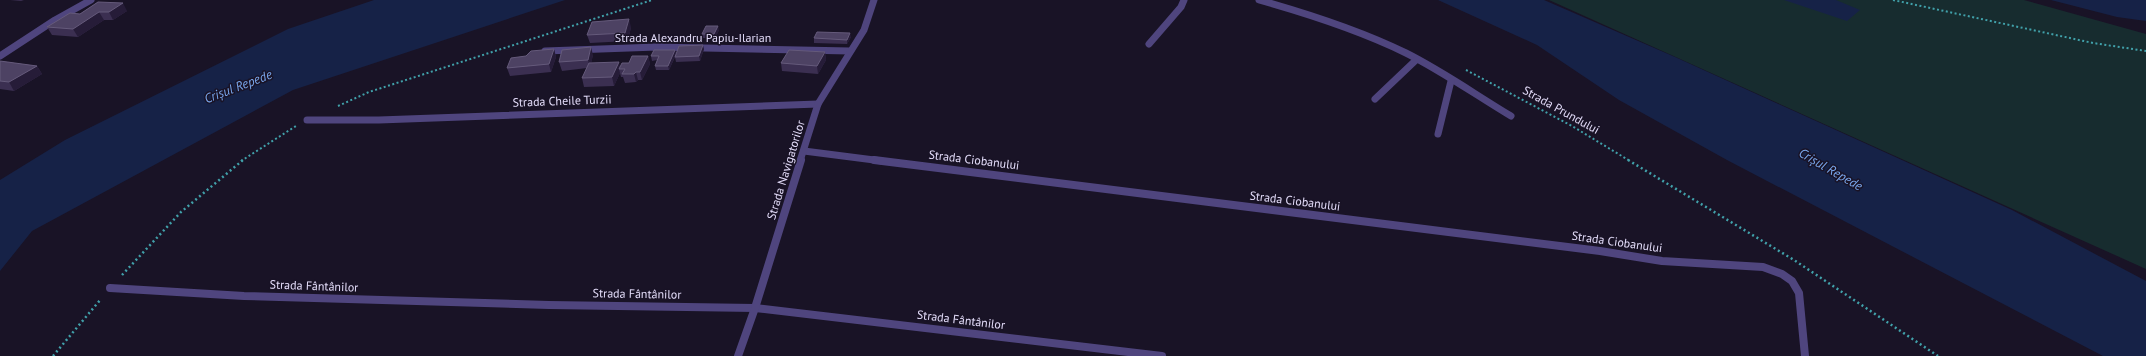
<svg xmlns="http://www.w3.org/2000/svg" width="2146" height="356" viewBox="0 0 2146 356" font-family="'PT Sans',sans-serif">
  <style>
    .green { fill: #172c2f }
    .water { fill: #162247 }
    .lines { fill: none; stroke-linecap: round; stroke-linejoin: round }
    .path-far1 { stroke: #41a1aa; stroke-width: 2; stroke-dasharray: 2 2.5; stroke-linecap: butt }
    .path { stroke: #41a1aa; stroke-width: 2.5; stroke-dasharray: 2 3; stroke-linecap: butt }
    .service { stroke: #4f457e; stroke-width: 7 }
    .minor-far1 { stroke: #4f457e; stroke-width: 7 }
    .minor { stroke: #4f457e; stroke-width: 8 }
    .tertiary { stroke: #4f457e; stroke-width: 7 }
    .wall { fill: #3b2f51 }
    .shaded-wall { fill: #261c38 }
    .building { fill: #4d4263; stroke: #655a7b }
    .labels { text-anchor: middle; stroke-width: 3; stroke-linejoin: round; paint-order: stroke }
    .street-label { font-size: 12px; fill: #e4ddfa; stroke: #191326 }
    .water-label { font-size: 13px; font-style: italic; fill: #79a6ec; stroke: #191326 }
  </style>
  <rect width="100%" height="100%" fill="#191326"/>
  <polygon class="green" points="1549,0 2024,0 2146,34 2146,269"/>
  <g class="water">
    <polygon points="374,0 565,0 293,90 32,231 0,271 0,180 65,140 288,29"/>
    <polygon points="1438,0 1544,0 1675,57 2012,210 2146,281 2146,356 2103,356 1727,160 1619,100 1537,45"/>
    <polygon points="1784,0 1836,0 1860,10 1847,21"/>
    <polygon points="2051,0 2146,0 2146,21 2117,17"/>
  </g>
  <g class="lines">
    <g class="path-far1">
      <polyline points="1893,0 2093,43 2146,51"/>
      <polyline points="1466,70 1572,126 1630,161"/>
      <polyline points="338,106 369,92 652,0"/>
      <polyline points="241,161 296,126"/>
    </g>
    <g class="path">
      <polyline points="1628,160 1794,260 1938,356"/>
      <polyline points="122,275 181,212 243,160"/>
      <polyline points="53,356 101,299"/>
    </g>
    <polyline class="service" points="1149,44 1181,7 1184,0"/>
    <g class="minor-far1">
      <path d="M1259,0c50,14 100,30 147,53 36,18 70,42 105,63"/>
      <polyline points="545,51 657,47 850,51"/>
      <polyline points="1375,99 1416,60"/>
      <polyline points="307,120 379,120 818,104"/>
      <polyline points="1438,134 1451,81"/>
      <polyline points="804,151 882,161"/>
      <polyline points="800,161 818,104 864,30 874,0"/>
    </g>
    <g class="minor">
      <polyline points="874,160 1600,251 1662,261 1763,267 1782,274 1792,281 1799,293 1805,356"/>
      <polyline points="110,288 244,296 549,305 755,308 1162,356"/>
      <polyline points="738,356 755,308 801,160"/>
    </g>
    <polyline class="tertiary" points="0,56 55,20 91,0"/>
  </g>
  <g class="wall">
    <polygon points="10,0 24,0 21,1"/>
    <polygon points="98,2 127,11 113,20 104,20 78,37 52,35 47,27 80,14"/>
    <polygon points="631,27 628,41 590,43 587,35"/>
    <polygon points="719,30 715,38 703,38 702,34"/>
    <polygon points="851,37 847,44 814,43 814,38"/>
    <polygon points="554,49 556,57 551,72 510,76 507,68 526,56"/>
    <polygon points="704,49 700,61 676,62 675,57 676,55 669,70 656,70 655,66 657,60 652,61 651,56 675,50 676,54"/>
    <polygon points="825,52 826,60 818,74 782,71 781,63"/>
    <polygon points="593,55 591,63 620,66 648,56 650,64 642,80 638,80 636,82 625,83 623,77 621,77 620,73 614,86 584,87 582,78 587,68 562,71 559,62"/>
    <polygon points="0,61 37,66 42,74 14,91 0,89"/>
  </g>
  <g class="shaded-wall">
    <polygon points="123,3 127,11 113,20 109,12"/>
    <polygon points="99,12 104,20 78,37 73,29"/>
    <polygon points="629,19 631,27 628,41 625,33"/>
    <polygon points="718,26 719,30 715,38 714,34"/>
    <polygon points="850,33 851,37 847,44 847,40"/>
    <polygon points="703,45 704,49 700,61 699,56"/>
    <polygon points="591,47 593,55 590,68 588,60"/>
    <polygon points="554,49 556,57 551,72 549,64"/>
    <polygon points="675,50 676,54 669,70 668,66"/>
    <polygon points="825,52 826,60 818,74 817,66"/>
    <polygon points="648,56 650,64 642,80 640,72"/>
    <polygon points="619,62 620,69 619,69 620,73 614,86 612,77"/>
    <polygon points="37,66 42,74 14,91 9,82"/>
    <polygon points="636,72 638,80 636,82 634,74"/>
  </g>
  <g class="building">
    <polygon points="98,2 123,3 109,12 99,12 73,29 47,27 70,13 80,14"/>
    <polygon points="629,19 625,33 587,35 592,22"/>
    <polygon points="706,26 718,26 714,34 702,34"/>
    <polygon points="817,32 850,33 847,40 814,38"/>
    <polygon points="703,45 699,56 675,57 679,46"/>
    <polygon points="591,47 588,60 559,62 562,50"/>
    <polygon points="554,49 549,64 507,68 511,58 526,56 531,51"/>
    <polygon points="654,50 675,50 668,66 655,66 659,56 651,56"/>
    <polygon points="789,50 825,52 817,66 781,63"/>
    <polygon points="632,56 648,56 640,72 636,72 634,74 622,74 625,69 619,69 622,63 629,63"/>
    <polygon points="0,61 37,66 9,82 0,81"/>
    <polygon points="619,62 612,77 582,78 589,63"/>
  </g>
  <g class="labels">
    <g class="street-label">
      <text x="693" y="42">Strada Alexandru Papiu-Ilarian</text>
      <text transform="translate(562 101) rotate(-2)" y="4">Strada Cheile Turzii</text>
      <text transform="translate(1561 110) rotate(29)" y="4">Strada Prundului</text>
      <text transform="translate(974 160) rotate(7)" y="4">Strada Ciobanului</text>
      <text transform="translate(786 170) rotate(-73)" y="4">Strada Navigatorilor</text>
      <text transform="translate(1295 201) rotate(7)" y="4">Strada Ciobanului</text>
      <text transform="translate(1617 242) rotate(8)" y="4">Strada Ciobanului</text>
      <text transform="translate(314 286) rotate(2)" y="4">Strada Fântânilor</text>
      <text transform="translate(637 294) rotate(1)" y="4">Strada Fântânilor</text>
      <text transform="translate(961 320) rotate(7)" y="4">Strada Fântânilor</text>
    </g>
    <g class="water-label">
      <text transform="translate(238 86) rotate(-21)" y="5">Crișul Repede</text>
      <text transform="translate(1831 169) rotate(30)" y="5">Crișul Repede</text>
    </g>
  </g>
</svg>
